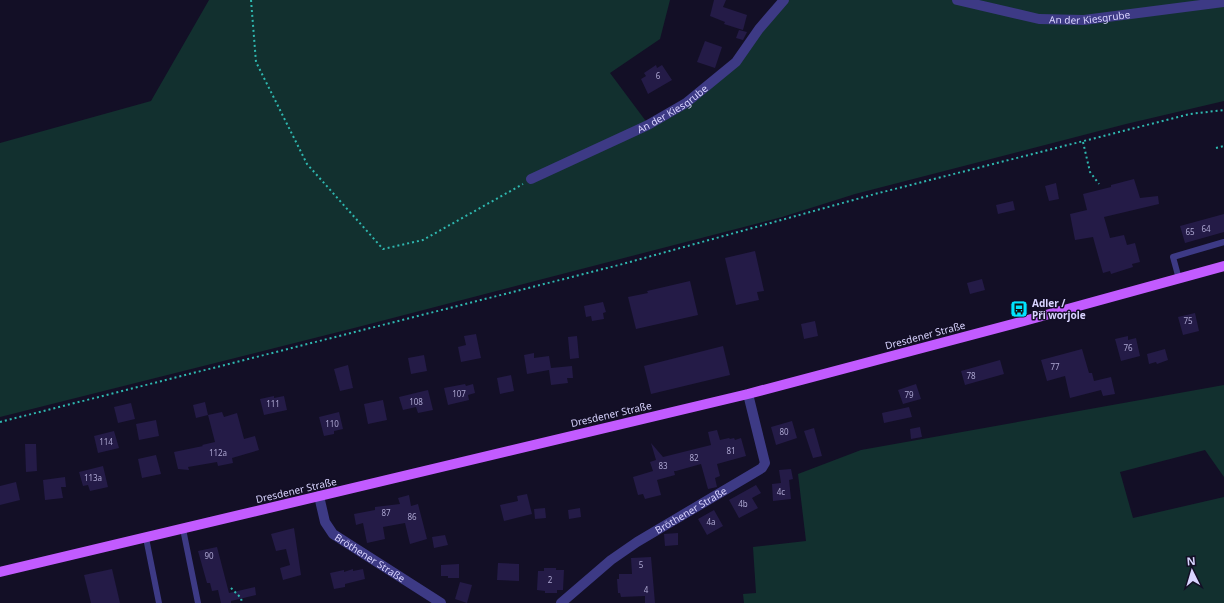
<svg xmlns="http://www.w3.org/2000/svg" width="1224" height="603" viewBox="0 0 1224 603" font-family="'Noto Sans',sans-serif">
  <style>
    .green { fill: #12302f }
    .building { fill: #241b47 }
    .lines { fill: none; stroke-linecap: round; stroke-linejoin: round }
    .path { stroke: #2fb8b0; stroke-width: 2; stroke-dasharray: 2 3; stroke-linecap: butt }
    .lane { stroke: #3d3a85; stroke-width: 6 }
    .street { stroke: #3d3a85; stroke-width: 10 }
    .primary { stroke: #c25bff; stroke-width: 10 }
    .labels { text-anchor: middle; stroke-width: 3; stroke-linejoin: round; paint-order: stroke }
    .number-label { font-size: 8px; fill: #aca6d1 }
    .street-label { font-size: 10px; fill: #d9d4ff; stroke: #130f26 }
    .poi-label { font-size: 10px; font-weight: bold; fill: #d9d4ff; stroke: #130f26; text-anchor: start }
  </style>
  <rect width="100%" height="100%" fill="#130f26"/>
  <g class="green">
    <polygon points="209,0 670,0 660,39 610,73 648,124 736,62 784,0 1224,0 1224,101 1126,124 855,194 782,217 358,327 0,417 0,143 151,101"/>
    <polygon points="1224,385 1224,477 1205,450 1120,472 1133,518 1224,497 1224,603 744,603 743,594 756,593 753,547 806,541 798,474 861,450"/>
  </g>
  <g class="building">
    <polygon points="714,0 726,0 723,7 747,15 743,30 724,24 725,22 710,16"/>
    <polygon points="739,30 747,32 743,40 736,38"/>
    <polygon points="705,41 722,47 715,68 697,62"/>
    <polygon points="656,65 657,68 662,65 672,80 648,94 641,79 646,76 644,73"/>
    <polygon points="1134,179 1140,198 1158,196 1159,204 1104,217 1110,238 1124,235 1127,245 1135,243 1140,262 1132,264 1133,267 1111,274 1110,271 1103,273 1093,237 1075,240 1070,214 1087,210 1083,194 1111,187 1111,185"/>
    <polygon points="1056,183 1059,199 1049,201 1045,186"/>
    <polygon points="1013,201 1015,210 998,214 996,205"/>
    <polygon points="1224,214 1224,232 1185,243 1180,226"/>
    <polygon points="755,251 764,291 757,292 759,300 736,305 725,258"/>
    <polygon points="982,279 985,290 970,294 967,283"/>
    <polygon points="690,281 698,315 636,329 628,297 648,293 647,291"/>
    <polygon points="603,302 606,312 603,313 604,319 592,321 591,316 586,317 584,306"/>
    <polygon points="1195,313 1199,331 1183,335 1178,317"/>
    <polygon points="815,321 818,336 804,339 801,324"/>
    <polygon points="476,334 481,358 461,362 458,347 466,345 464,336"/>
    <polygon points="577,336 579,358 570,359 568,337"/>
    <polygon points="1128,336 1128,340 1136,338 1140,356 1121,361 1115,339"/>
    <polygon points="723,346 730,375 651,394 644,366"/>
    <polygon points="1082,349 1089,373 1092,373 1094,381 1111,377 1115,394 1103,396 1101,390 1070,398 1065,376 1047,381 1041,360"/>
    <polygon points="1165,349 1168,360 1157,364 1156,362 1149,364 1147,354"/>
    <polygon points="534,353 534,358 549,356 551,368 572,366 573,378 567,378 568,383 551,385 549,370 527,374 524,355"/>
    <polygon points="424,355 427,371 411,374 408,358"/>
    <polygon points="1000,360 1004,374 965,385 961,371"/>
    <polygon points="348,365 353,388 340,391 334,369"/>
    <polygon points="511,375 514,391 500,394 497,378"/>
    <polygon points="465,384 466,386 473,384 475,393 468,395 469,400 448,405 444,388"/>
    <polygon points="916,384 921,399 903,404 898,390"/>
    <polygon points="428,390 433,410 418,413 416,407 403,410 399,397"/>
    <polygon points="274,396 274,398 284,396 287,410 264,415 260,399"/>
    <polygon points="383,400 387,420 368,424 364,404"/>
    <polygon points="205,402 208,415 196,418 193,405"/>
    <polygon points="131,403 135,419 118,423 114,407"/>
    <polygon points="909,407 912,417 884,423 882,413"/>
    <polygon points="222,412 224,417 237,413 244,439 255,436 259,450 232,458 233,463 218,466 217,462 188,467 189,470 178,469 174,452 203,446 202,445 215,442 208,415"/>
    <polygon points="339,412 343,429 334,431 334,434 324,436 319,417"/>
    <polygon points="156,420 159,436 139,440 136,424"/>
    <polygon points="792,421 797,438 776,445 771,427"/>
    <polygon points="920,427 922,437 911,439 910,429"/>
    <polygon points="814,428 822,456 813,458 804,431"/>
    <polygon points="717,430 720,440 729,438 730,439 734,438 735,440 741,438 746,456 717,464 720,476 715,478 717,487 708,489 701,464 676,471 674,471 675,475 657,480 661,495 645,499 643,494 638,495 633,477 653,471 650,462 656,460 651,443 663,457 711,445 708,432"/>
    <polygon points="114,431 119,448 98,453 94,436"/>
    <polygon points="25,444 36,444 37,471 26,472"/>
    <polygon points="156,455 161,474 142,478 138,459"/>
    <polygon points="103,466 108,487 90,491 88,485 83,486 79,472"/>
    <polygon points="791,469 793,479 789,480 791,499 773,501 772,484 781,483 779,470"/>
    <polygon points="65,477 66,487 61,487 63,498 45,500 43,480"/>
    <polygon points="16,482 20,500 0,505 0,486"/>
    <polygon points="756,485 761,493 752,498 758,508 739,518 729,500"/>
    <polygon points="527,494 532,514 504,521 500,505 518,501 517,496"/>
    <polygon points="409,495 411,506 418,504 427,539 410,544 405,523 383,527 385,539 367,543 363,523 356,525 354,514 375,510 375,507 400,504 398,498"/>
    <polygon points="545,508 546,518 535,519 534,509"/>
    <polygon points="580,508 581,517 569,519 568,510"/>
    <polygon points="714,510 723,526 707,535 698,519"/>
    <polygon points="294,528 301,575 283,580 280,568 290,565 286,549 276,551 271,534"/>
    <polygon points="678,533 678,545 665,546 664,534"/>
    <polygon points="445,535 448,545 434,548 432,537"/>
    <polygon points="217,547 229,593 255,587 256,595 231,601 231,603 221,603 218,590 212,591 210,583 207,583 198,551"/>
    <polygon points="651,557 655,603 645,603 645,596 621,597 620,593 618,593 617,579 619,579 619,574 632,574 631,558"/>
    <polygon points="498,563 519,564 519,581 497,580"/>
    <polygon points="459,564 459,578 448,578 448,576 441,576 441,565"/>
    <polygon points="544,568 556,568 556,570 564,570 563,590 557,590 557,593 545,593 545,591 537,590 538,571 544,571"/>
    <polygon points="112,569 120,603 91,603 84,575"/>
    <polygon points="353,569 353,571 363,569 365,579 345,584 345,587 334,589 330,573 344,570 344,572"/>
    <polygon points="460,582 472,585 467,603 455,599"/>
  </g>
  <g class="lines">
    <g class="path">
      <polyline points="251,0 256,62 307,164 383,249 423,240 523,184"/>
      <polyline points="1083,142 1090,172 1099,184"/>
      <polyline points="1216,148 1224,146"/>
      <polyline points="0,422 619,265 875,194 1190,114 1224,110"/>
      <polyline points="231,588 241,598 242,603"/>
    </g>
    <g class="lane">
      <polyline points="1179,279 1173,257 1224,242"/>
      <polyline points="183,529 198,603"/>
      <polyline points="146,538 159,603"/>
    </g>
    <g class="street">
      <path id="s1" d="M957,0l82,19 45,1 140,-18"/>
      <path id="s2" d="M531,179l117,-54 38,-22 50,-41 23,-33 25,-29"/>
      <path id="s3" d="M319,496l6,26 8,12 108,69"/>
      <path id="s4" d="M561,603l50,-43 26,-18 125,-74 3,-5 -17,-69"/>
    </g>
    <polyline class="primary" points="0,572 748,394 1024,321 1224,266"/>
  </g>
  <defs>
    <g id="bus-square" transform="scale(0.9)"><rect x="-9" y="-9" width="18" height="18" rx="4" fill="#00e5ff" stroke="#130f26"/><path d="M-5-6H5V4H4V6H2V4H-2V6H-4V4H-5ZM-3.5-4V0h7V-4ZM-3.5 1.2v1.5H-2V1.2ZM2 1.2v1.5H3.5V1.2Z" fill="#111"/></g>
  </defs>
  <g fill-rule="evenodd">
    <use href="#bus-square" x="1019" y="309"/>
  </g>
  <g class="labels">
    <g class="number-label">
      <text x="658" y="79">6</text>
      <text x="1206" y="232">64</text>
      <text x="1190" y="235">65</text>
      <text x="1188" y="324">75</text>
      <text x="1128" y="351">76</text>
      <text x="1055" y="370">77</text>
      <text x="971" y="379">78</text>
      <text x="459" y="397">107</text>
      <text x="909" y="398">79</text>
      <text x="416" y="405">108</text>
      <text x="273" y="407">111</text>
      <text x="332" y="427">110</text>
      <text x="784" y="435">80</text>
      <text x="106" y="445">114</text>
      <text x="731" y="454">81</text>
      <text x="218" y="456">112a</text>
      <text x="694" y="461">82</text>
      <text x="663" y="469">83</text>
      <text x="93" y="481">113a</text>
      <text x="781" y="495">4c</text>
      <text x="743" y="507">4b</text>
      <text x="386" y="516">87</text>
      <text x="412" y="520">86</text>
      <text x="711" y="525">4a</text>
      <text x="209" y="559">90</text>
      <text x="641" y="568">5</text>
      <text x="550" y="583">2</text>
      <text x="646" y="593">4</text>
    </g>
    <g class="street-label">
      <text dy="4" stroke="none"><textPath href="#s1" startOffset="135">An der Kiesgrube</textPath></text>
      <text dy="4" stroke="none"><textPath href="#s2" startOffset="158">An der Kiesgrube</textPath></text>
      <text transform="translate(925 335) rotate(-15)" y="4">Dresdener Straße</text>
      <text transform="translate(611 414) rotate(-13)" y="4">Dresdener Straße</text>
      <text transform="translate(296 490) rotate(-13)" y="4">Dresdener Straße</text>
      <text dy="4" stroke="none"><textPath href="#s4" startOffset="160">Bröthener Straße</textPath></text>
      <text dy="4" stroke="none"><textPath href="#s3" startOffset="85">Bröthener Straße</textPath></text>
    </g>
    <g class="poi-label">
      <text x="1032" y="307">Adler /<tspan x="1032" dy="12">Při worjole</tspan></text>
    </g>
  </g>
  <g transform="translate(1192 571) rotate(355)" stroke="#130f26" stroke-width="3" paint-order="stroke">
  <path d="M0-3L7 15L0 10L-7 15Z" fill="#d9d4ff"/>
  <text y="-6" font-size="11" font-weight="bold" text-anchor="middle" fill="#d9d4ff">N</text>
  </g>
</svg>
